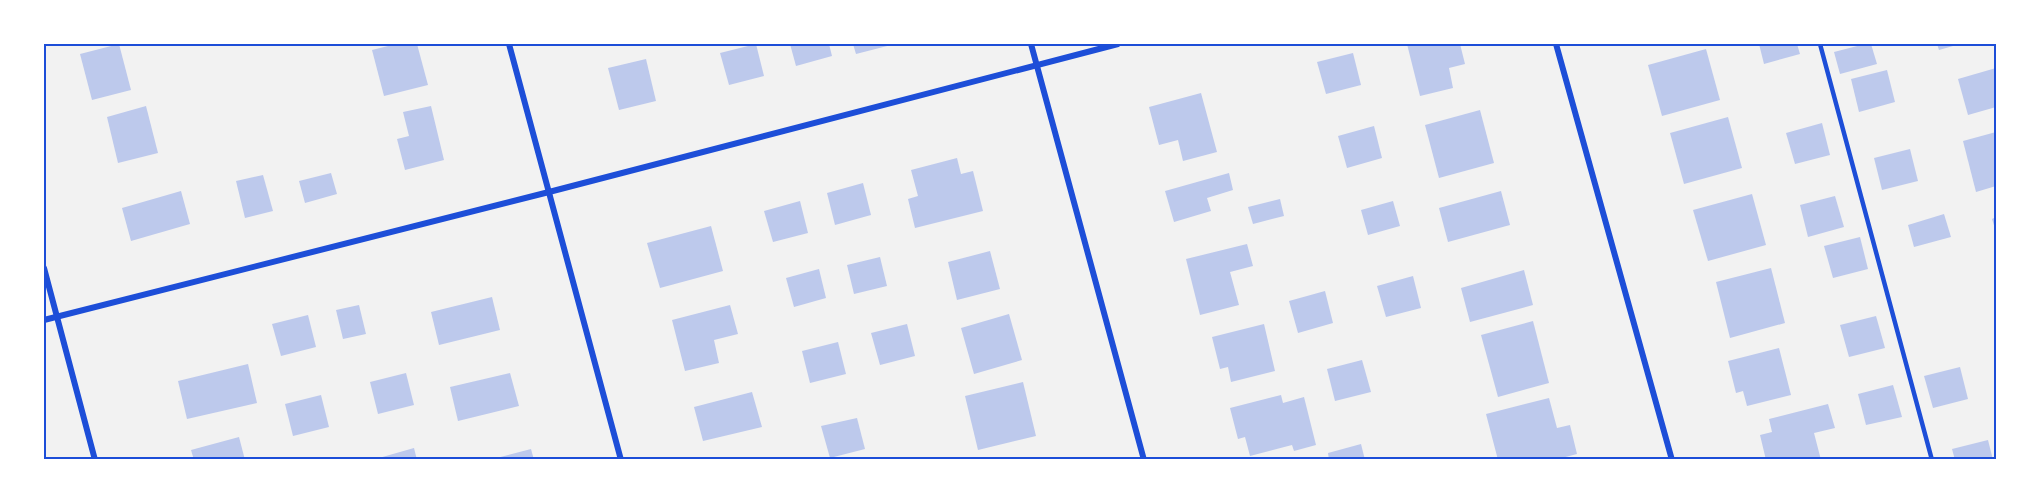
<svg xmlns="http://www.w3.org/2000/svg" width="2040" height="503" viewBox="0 0 2040 503" font-family="Roboto,sans-serif">
  <style>
    .building { fill: #bdc9ec }
    .lines { fill: none; stroke-linecap: round; stroke-linejoin: round }
    .service { stroke: #1d4ed8; stroke-width: 4.5 }
    .minor { stroke: #1d4ed8; stroke-width: 6 }
    .neatline { fill: none; stroke: #1d4ed8; stroke-width: 2 }
  </style>
  <rect width="100%" height="100%" fill="#f2f2f2"/>
  <g class="building">
    <polygon points="119,44 131,90 92,100 80,54"/>
    <polygon points="396,44 417,44 428,85 384,96 372,50"/>
    <polygon points="756,44 764,76 729,85 720,53"/>
    <polygon points="790,44 829,44 832,56 796,66"/>
    <polygon points="853,44 895,44 856,54"/>
    <polygon points="1407,44 1460,44 1465,64 1449,68 1453,88 1420,96"/>
    <polygon points="1759,44 1797,44 1800,54 1764,64"/>
    <polygon points="1865,44 1871,44 1877,64 1840,74 1834,52"/>
    <polygon points="1937,44 1960,44 1939,50"/>
    <polygon points="1706,49 1720,100 1662,116 1648,65"/>
    <polygon points="1353,53 1361,85 1326,94 1317,62"/>
    <polygon points="646,59 656,101 619,110 608,68"/>
    <polygon points="1996,68 1996,107 1968,115 1958,79"/>
    <polygon points="1887,70 1895,102 1859,112 1851,79"/>
    <polygon points="1201,93 1217,152 1183,161 1178,140 1159,145 1149,107"/>
    <polygon points="146,106 158,153 118,163 107,117"/>
    <polygon points="431,106 444,160 405,170 397,139 409,136 403,112"/>
    <polygon points="1480,110 1494,163 1439,178 1425,125"/>
    <polygon points="1728,117 1742,168 1684,184 1670,133"/>
    <polygon points="1822,123 1830,155 1795,164 1786,133"/>
    <polygon points="1374,126 1382,158 1347,168 1338,136"/>
    <polygon points="1996,132 1996,186 1976,192 1963,141"/>
    <polygon points="1910,149 1918,181 1882,190 1874,158"/>
    <polygon points="957,158 961,174 973,171 983,211 915,228 908,199 918,196 911,170"/>
    <polygon points="331,173 337,194 305,203 299,181"/>
    <polygon points="1229,173 1233,190 1207,198 1211,211 1174,222 1165,191"/>
    <polygon points="263,175 273,211 245,218 236,181"/>
    <polygon points="863,183 871,215 835,225 827,193"/>
    <polygon points="181,191 190,224 131,241 122,208"/>
    <polygon points="1501,191 1510,225 1448,242 1439,208"/>
    <polygon points="1752,194 1766,245 1708,261 1693,210"/>
    <polygon points="1835,196 1844,227 1808,237 1800,205"/>
    <polygon points="1280,199 1284,216 1253,224 1248,207"/>
    <polygon points="800,201 808,233 773,242 764,211"/>
    <polygon points="1393,201 1400,226 1368,235 1361,210"/>
    <polygon points="1944,214 1951,237 1914,247 1908,225"/>
    <polygon points="1996,217 1996,232 1992,219"/>
    <polygon points="711,226 723,271 660,288 647,243"/>
    <polygon points="1860,237 1868,269 1833,278 1824,246"/>
    <polygon points="1247,244 1253,266 1230,272 1239,305 1200,315 1186,259"/>
    <polygon points="990,251 1000,289 957,300 948,262"/>
    <polygon points="880,257 887,286 854,294 847,265"/>
    <polygon points="1771,268 1785,323 1730,338 1716,282"/>
    <polygon points="819,269 826,298 794,307 786,278"/>
    <polygon points="1524,270 1533,305 1470,322 1461,288"/>
    <polygon points="1413,276 1421,308 1386,317 1377,286"/>
    <polygon points="1325,291 1333,323 1298,333 1289,301"/>
    <polygon points="492,297 500,330 439,345 431,312"/>
    <polygon points="359,305 366,334 343,339 336,310"/>
    <polygon points="730,305 738,334 714,340 719,363 685,371 672,320"/>
    <polygon points="1009,314 1022,360 974,374 961,328"/>
    <polygon points="308,315 316,347 281,356 272,324"/>
    <polygon points="1876,316 1885,348 1849,357 1840,325"/>
    <polygon points="1533,321 1549,383 1498,397 1481,335"/>
    <polygon points="907,324 915,356 880,365 871,333"/>
    <polygon points="1264,324 1275,371 1231,382 1228,367 1220,369 1212,337"/>
    <polygon points="838,342 846,374 810,383 802,351"/>
    <polygon points="1779,348 1791,395 1747,406 1743,391 1736,393 1728,361"/>
    <polygon points="1362,360 1371,392 1335,401 1327,369"/>
    <polygon points="248,364 257,403 187,419 178,381"/>
    <polygon points="1960,367 1968,399 1933,408 1924,376"/>
    <polygon points="406,373 414,405 378,414 370,382"/>
    <polygon points="510,373 519,406 458,421 450,387"/>
    <polygon points="1023,382 1036,436 978,450 965,396"/>
    <polygon points="1893,385 1902,417 1866,425 1858,394"/>
    <polygon points="752,392 762,427 703,441 694,407"/>
    <polygon points="321,395 329,427 293,436 285,404"/>
    <polygon points="1281,395 1283,403 1304,397 1316,445 1294,451 1292,445 1250,456 1245,437 1238,439 1230,408"/>
    <polygon points="1549,398 1557,428 1570,425 1577,454 1554,460 1498,460 1486,414"/>
    <polygon points="1828,404 1835,428 1814,433 1821,460 1766,460 1760,435 1772,432 1769,419"/>
    <polygon points="857,418 865,449 830,458 821,426"/>
    <polygon points="239,437 245,460 194,460 191,450"/>
    <polygon points="1988,440 1993,460 1955,460 1952,449"/>
    <polygon points="1361,444 1365,460 1329,460 1328,453"/>
    <polygon points="414,448 417,460 379,460 379,458"/>
    <polygon points="531,449 534,460 493,460 493,459"/>
  </g>
  <g class="lines">
    <polyline class="service" points="1820,44 1932,460"/>
    <g class="minor">
      <polyline points="509,44 621,460"/>
      <polyline points="1031,44 1144,460"/>
      <polyline points="1556,44 1672,460"/>
      <polyline points="44,268 95,460"/>
      <polyline points="44,320 549,192 1118,44"/>
    </g>
  </g>
  <rect width="2040" height="503" fill="none" stroke="#ffffff" stroke-width="90"/>
  <rect x="45" y="45" width="1950" height="413" class="neatline"/>
</svg>
